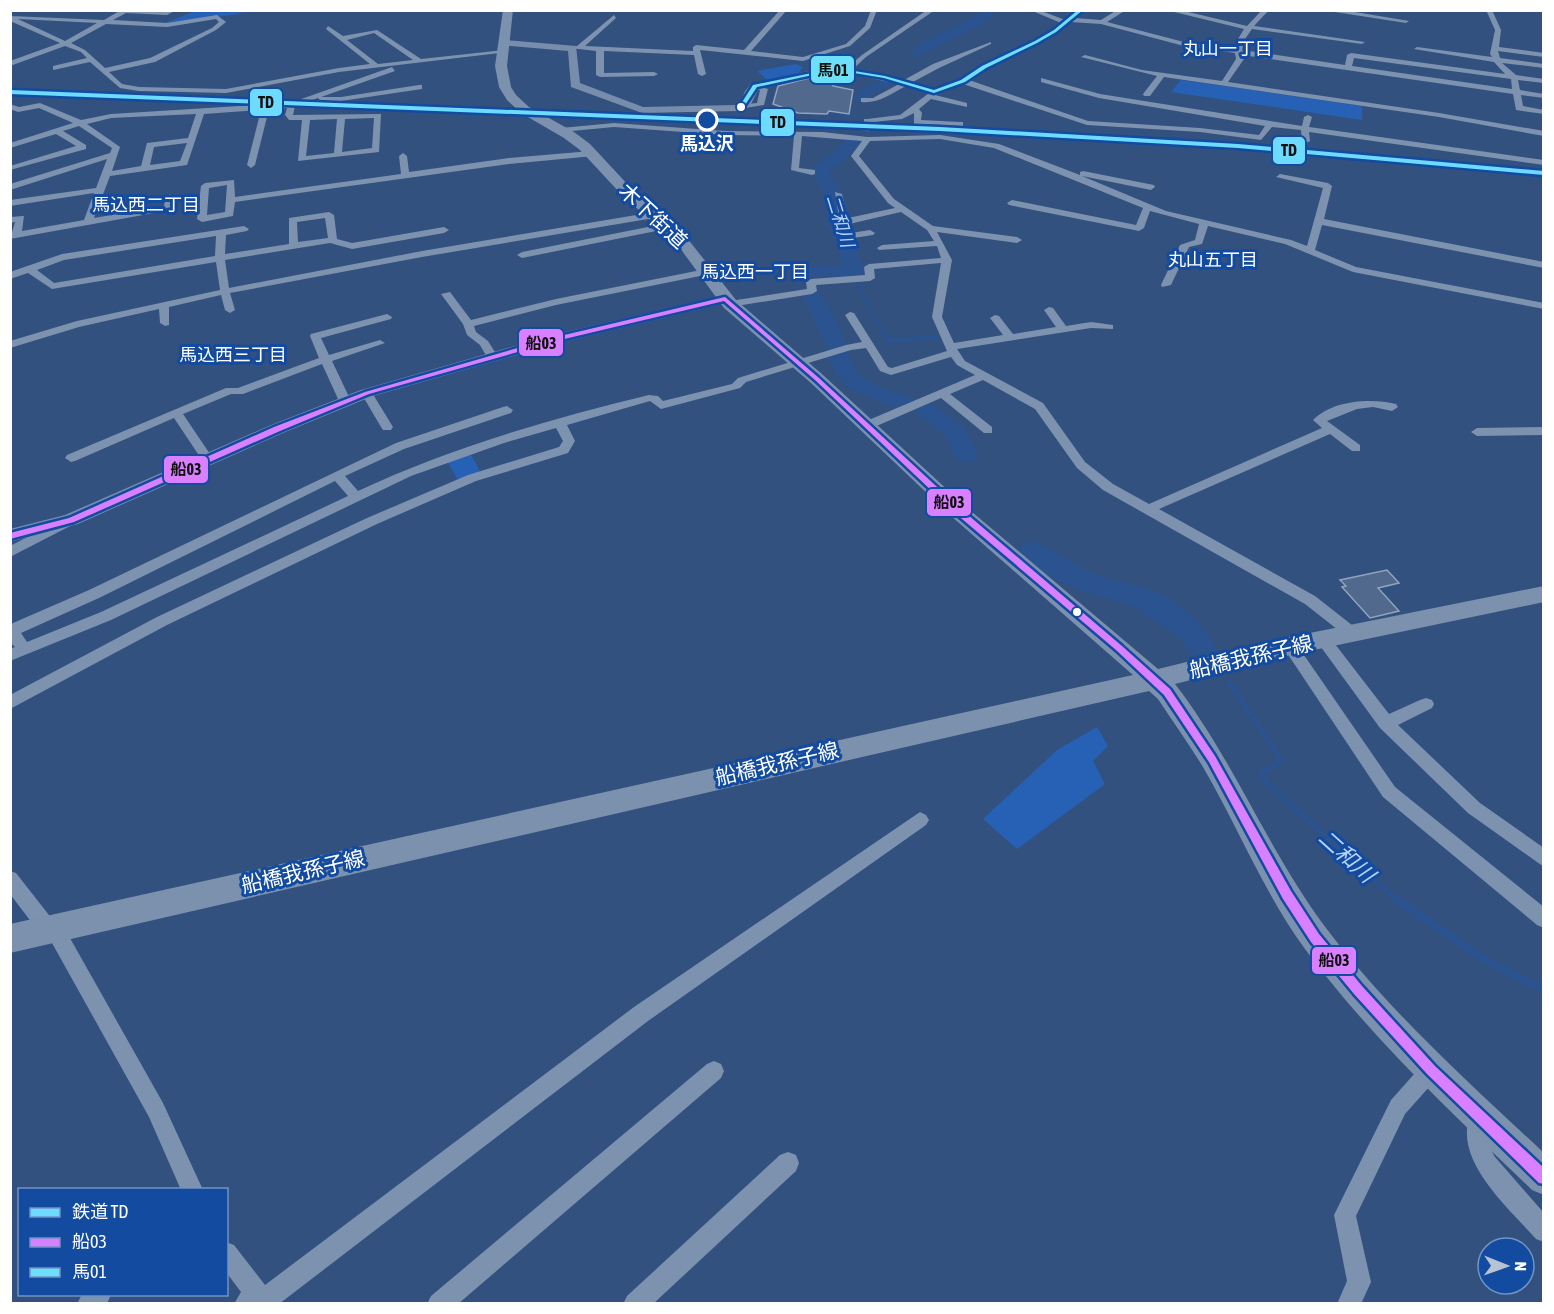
<svg xmlns="http://www.w3.org/2000/svg" width="1554" height="1314" viewBox="0 0 1554 1314" font-family="'Asap Condensed','Noto Sans JP',sans-serif">
  <style>
    .green { fill: #2761b5 }
    .lines { fill: none; stroke-linecap: round; stroke-linejoin: round }
    .stream-far4 { stroke: #2b5390; stroke-width: 2 }
    .stream-far3 { stroke: #2b5390; stroke-width: 3 }
    .stream-far2 { stroke: #2b5390; stroke-width: 4.5 }
    .stream-far1 { stroke: #2b5390; stroke-width: 5 }
    .stream { stroke: #2b5390; stroke-width: 8 }
    .river { fill: #2b5390; fill-rule: evenodd }
    .building { fill: #50698d; stroke: #92a4bd; stroke-width: 1.5 }
    .street-tunnel { stroke: #516b92; stroke-width: 8; stroke-dasharray: 8 4; stroke-linecap: butt }
    .street { fill: #7d92af; fill-rule: evenodd }
    .secondary { fill: #788dac; fill-rule: evenodd }
    .primary { fill: #7c91ae; fill-rule: evenodd }
    .bus-1-casing { stroke: #124b9f; stroke-width: 5 }
    .bus-2-casing { stroke: #124b9f; stroke-width: 5 }
    .bus-1 { fill: #d880ff; fill-rule: evenodd }
    .bus-2 { fill: #6ddff8; fill-rule: evenodd }
    .rail-1-casing { stroke: #124b9f; stroke-width: 5 }
    .rail-1 { fill: #6ddaff; fill-rule: evenodd }
    .bus-dot { fill: #fff; stroke: #124b9f; stroke-width: 2 }
    .stop-dot { fill: #124b9f; stroke: #fff; stroke-width: 3 }
    .labels { text-anchor: middle; stroke-width: 6; stroke-linejoin: round; paint-order: stroke }
    .far-neighbourhood-label { font-size: 18px; fill: #fff; stroke: #124b9f }
    .far-stop-label { font-size: 18px; font-weight: bold; fill: #fff; stroke: #124b9f }
    .far-water-label { font-size: 18px; font-style: italic; fill: #b6d3fb; stroke: #124b9f }
    .street-label { font-size: 21px; fill: #fff; stroke: #124b9f }
    .water-label { font-size: 22px; font-style: italic; fill: #b6d3fb; stroke: #124b9f }
    .line-badge { stroke: #124b9f; stroke-width: 2 }
    .pale-badge-label { font-size: 16px; text-anchor: middle; font-weight: bold; fill: #111 }
  </style>
  <rect width="100%" height="100%" fill="#32517f"/>
  <g class="green">
    <polygon points="195,11 248,11 232,15 162,24"/>
    <polygon points="796,64 803,67 799,73 767,80 757,71"/>
    <polygon points="1181,80 1362,106 1362,120 1171,92"/>
    <polygon points="470,453 481,473 458,480 447,461"/>
    <polygon points="1097,727 1108,746 1093,761 1105,784 1017,849 983,819 1057,750"/>
  </g>
  <g class="lines">
    <polyline class="stream-far4" points="830,114 861,117"/>
    <polyline class="stream-far3" points="858,283 863,297 885,334"/>
    <polyline class="stream-far2" points="884,333 889,341 937,337"/>
    <polyline class="stream-far1" points="1229,682 1280,758 1280,763 1262,772 1264,780 1395,899"/>
    <polyline class="stream" points="1393,897 1484,959 1544,990"/>
    <g class="river">
      <polygon points="983,10 996,10 988,21 917,57 910,53 921,43 978,15"/>
      <polygon points="889,76 896,80 894,83 871,95 868,101 858,101 855,98 859,90"/>
      <path d="M855,134l6,2 2,3c-9,13 -20,23 -34,32l11,19 5,29 20,52 -3,4 -7,2 -58,-1 -3,-4 3,-4 46,-3 -16,-46 -5,-29 -11,-21 22,-16 16,-17z"/>
      <path d="M812,289l7,2 13,20 16,36 -3,4c8,5 7,16 14,23 15,14 38,18 56,25l2,3 13,1 33,23 15,28 -3,6 -9,2 -9,-2 -12,-25 -33,-25 -13,-1 -51,-21 -16,-21 -3,-11 3,-4c-9,-6 -22,-44 -30,-57l3,-4z"/>
      <path d="M1032,541c21,7 40,23 61,32 18,9 39,10 58,17 25,10 52,32 65,56l-4,8 -11,3 -11,-3 -11,-17 -46,-31 -55,-16 -27,-13 -29,-19 -4,-7 4,-7z"/>
    </g>
  </g>
  <g class="building">
    <polygon points="809,78 833,79 833,86 853,90 849,114 829,111 827,114 798,113 773,104 778,86"/>
    <polygon points="1387,570 1399,583 1378,588 1399,611 1370,618 1342,587 1346,586 1340,580"/>
  </g>
  <g class="lines">
    <polyline class="street-tunnel" points="865,131 867,121"/>
    <g class="street">
      <path d="M121,10h55l-9,5 -41,-2 -13,7 54,3 50,-8 9,7 -10,8 -61,32 -46,10 13,12 17,3 87,2 113,-21 31,-4 -44,-35 2,-3 15,10 34,-6 44,29 83,-9 4,2 -169,20 -113,21 -87,-2 -19,-3 -30,-26 -37,8v-4l34,-8 -6,-6 -16,-6 -55,20v-5l50,-18 -50,-22v-5l94,4zM18,19l79,4 -32,18zM216,19l3,3 -7,6 -62,30 -45,10 -20,-18 -14,-7 35,-19 61,3zM374,33l39,27 -35,4 -31,-24z"/>
      <polygon points="335,10 344,10 341,12"/>
      <polygon points="780,10 787,10 751,51 803,57 846,44 865,26 871,10 877,10 870,28 850,46 803,61 700,50 706,74 702,76 698,74 694,55 604,51 604,73 654,72 658,74 654,76 600,77 596,75 596,51 570,48 577,46 614,15 616,18 585,46 693,51 693,47 696,45 744,50"/>
      <path d="M927,10h8l-69,47 -14,13 33,5 19,5 29,-16 58,-22v2l-52,24 -28,15 23,7 26,-11 21,-14 53,-24 27,-18 -31,-13h9l26,10 12,-10h8l-10,8 26,2 16,-10h9l-19,12 77,20 51,7 3,-10 6,-10 -78,-19h14l67,16 15,-16h7l-15,16 111,16 -3,2 -110,-15 -7,10 -3,11 103,15 2,-10 4,-2 154,21 -11,-12 -80,-13 3,-2 75,10 -2,-3 5,-24 -9,-20h6l9,20 -2,17 45,6v4l-46,-6 2,7 44,6v4l-42,-5 14,12 28,4v4l-26,-3 2,10 24,4v4l-23,-3 2,11 21,4v4l-28,-4 -3,-16 -271,-39 2,4 -16,23 211,31 105,18v5l-105,-19 -275,-40 -14,19h-6l-1,-2 14,-18 -76,-19 4,-2 57,15 80,11 14,-22 -1,-6 -51,-7 -83,-22 -30,-2 -33,21 -51,26 -18,11 119,41 112,7 59,7 6,-9 -166,-28 -58,-16v-4l59,16 202,32 2,-9 4,-2 4,2 -3,10 235,33v5l-235,-33 1,9 -4,2 -4,-2 -1,-11 -29,-3 -11,13 -61,-8 -113,-7 -124,-41 -28,11 32,8v4l-36,-8 -12,10 3,4 -1,7 39,2h3v4l-49,-2v-11l-12,6 -38,4v-4h3l33,-4 29,-22 -23,-7c-15,8 -28,18 -45,16v-4h12l26,-14 -73,-15 4,-2 15,2 17,-14zM1354,58l157,21 1,10 -160,-23z"/>
      <polygon points="1322,10 1343,10 1409,21 1406,23"/>
      <path d="M392,67l3,4 -74,26h20l78,-12h3v4l-81,12h-20l-3,-3 -23,8 -2,9 88,-1 -2,38 -81,9 4,-41h-13l-4,-5 2,-7 -18,1 -14,56 -4,3 -4,-3 14,-55 -57,4 -17,51 -77,11 -16,42 70,-12 2,-9 4,-3 4,3 -3,13 -161,29 5,-17 -5,1v-6l14,-1 -2,15 62,-11 10,-27 -84,13v-6l86,-12 11,-29 -97,31v-6l100,-31 2,-5 -33,-22 -16,5 23,14v4l-76,21v-4l66,-20 -20,-12 -46,14v-5l63,-20 -34,-15 -21,4 -8,-3v-5l9,3 21,-4 41,17 30,-6 179,-11zM196,114l-8,24 -41,5 -6,23 -29,5 8,-24 -33,-23 24,-6zM374,118l-2,30 -30,4 3,-33zM337,119l-3,34 -28,3 4,-36zM187,143l-7,18 -30,4 4,-18z"/>
      <polygon points="752,84 768,89 764,105 738,109 738,105 757,103 760,90 752,88"/>
      <path d="M614,123l111,8 97,1 46,5 72,-2 59,9 81,31v-3l3,-1 71,14 1,2 -4,3 -69,-14 84,35 125,29 16,6 16,-58 -47,-11 4,-3 48,9 4,3 -8,33 220,43v6l-222,-43 -7,25 41,17 188,36v6l-191,-37 -68,-28 -77,-18 -6,18 -13,3 -18,38 -9,2 -1,-2 19,-40 15,-5 4,-16 -49,-13 -6,17 -5,3 -130,-26 -2,-2 5,-3 124,25 7,-17 -149,-60 -54,-9 -70,2 -11,15 35,43 39,27 84,11 5,3 -5,3 -80,-11 15,28 -10,57 12,26 49,-8 -13,-17 5,-3 4,1 14,18 43,-7 -12,-17 5,-3 4,1 13,18 25,-4 22,3v4l-22,-1 -134,21 8,12 78,42 42,59 28,22 36,20 173,-76 -9,-8c20,-20 58,-22 83,-16l2,3 -6,4 -19,-4 -16,2 -30,12 33,24v6h-8l-22,-17 -171,75 156,87 42,33 2,4 -2,4h-10l-42,-33 -202,-114 -26,-22 -42,-59 -52,-29 -33,14 42,33v6h-8l-43,-35 -69,30h-8v-6l111,-47 -18,-10 -6,-8 -60,18 -11,-4 -14,-23 -15,2 -105,32 -6,6 -79,21 -11,-8 -83,24 8,16 -7,12 -92,28 -99,43 -210,101 -157,84v-14l147,-78 210,-99 101,-43 91,-28 4,-6 -7,-13 -52,15 -93,33 -300,144 -101,41v-12l5,-2 -5,-5v-17l3,-2 76,-33 307,-147 107,-36 4,-1 6,4 -2,3 -107,36 -59,27 13,15c92,-43 192,-72 291,-96l9,1 5,5 69,-17 6,-6 108,-33 16,-3 -17,-27 5,-3 4,1 34,54 4,1 55,-17 -15,-34 9,-54 -67,6 1,9 -5,3 -54,4 1,6 -5,3 -82,13 -5,-3 5,-3 77,-12 -1,-7 5,-3 54,-4 -1,-8 5,-3 72,-6 -4,-12 -58,4 -2,-2 5,-3 52,-4 -7,-11 -26,-18 -52,12 2,9 19,-3 5,3 -2,2 -26,4 -5,-3 -7,-44 7,2 6,24 47,-10 -7,-5 -37,-47 11,-15 -60,-5 -3,32 16,2v4l-3,1 -21,-5 3,-34 -69,-1 -111,-8 -53,5 -4,-2 4,-2zM335,481l13,15 -247,116 -74,30 -6,-9 78,-35z"/>
      <path d="M591,151l4,3 -1,2 -85,8 -274,38 -2,14 -31,6 -5,-3 4,-33 4,-3 29,-3 1,17 166,-23 -2,-18 4,-3 4,3 2,16 100,-14zM227,185l-2,27 -18,3 2,-27z"/>
      <path d="M329,212l5,3 3,24 15,4 92,-16 5,3 -5,3 -92,16 -22,-6 -105,17 4,28 193,-37 232,-39 5,3 -5,3 -232,39 -192,36 5,17 -5,3 -5,-3 -4,-15 -52,12v18l-4,1 -5,-3 -1,-14 -80,18 -69,21v-7l67,-20 143,-31 -4,-28 -164,27 -24,-16 -18,6v-7l52,-18 182,-28 5,3 -2,2 -21,4 -1,19 64,-10v-26zM325,218l3,20 -30,4 -1,-20zM216,236l-1,20 -161,27 -17,-13 27,-10z"/>
      <polygon points="668,223 671,224 671,228 522,258 517,255 522,252"/>
      <polygon points="706,269 710,270 710,274 556,305 474,326 476,332 488,341 498,357 492,360 488,359 480,345 467,335 463,324 441,294 450,292 471,320 556,299"/>
      <polygon points="387,314 392,317 391,319 321,338 329,355 380,340 385,343 332,361 351,401 349,403 341,403 339,401 322,364 243,394 231,394 183,414 214,460 212,463 204,463 174,418 75,461 71,462 65,458 67,455 226,388 238,388 319,358 310,336 311,334"/>
      <polygon points="367,390 371,391 393,427 391,430 383,430 381,427 361,393"/>
      <polygon points="1544,427 1544,435 1477,436 1471,432 1477,428"/>
      <polygon points="69,516 76,521 74,524 10,557 10,546"/>
      <polygon points="1323,633 1328,635 1389,714 1420,700 1426,698 1432,700 1434,704 1432,708 1398,725 1480,803 1544,848 1544,867 1468,813 1380,728 1318,643 1316,639 1318,635"/>
      <polygon points="1290,640 1295,642 1395,787 1544,907 1544,928 1537,925 1383,797 1285,650 1283,646 1285,642"/>
      <polygon points="920,812 926,815 929,820 926,825 648,1021 279,1304 234,1304 241,1292 226,1272 226,1242 234,1245 265,1285 634,1007"/>
      <polygon points="10,871 16,873 56,924 66,931 163,1103 203,1190 181,1190 149,1117 52,943 42,936 10,894"/>
      <polygon points="1431,1060 1438,1063 1441,1070 1438,1077 1405,1114 1356,1216 1371,1282 1361,1304 1337,1304 1347,1281 1334,1215 1391,1100 1424,1063"/>
      <polygon points="714,1061 721,1064 724,1071 721,1078 458,1304 427,1304 431,1296 707,1064"/>
      <path d="M1478,1109l7,4c7,14 1,30 10,44l49,56v29l-8,-3c-28,-32 -85,-80 -65,-126z"/>
      <polygon points="788,1152 796,1155 799,1163 796,1171 653,1304 623,1304 627,1296 780,1155"/>
      <polygon points="82,1294 111,1294 107,1304 77,1304"/>
    </g>
    <g class="secondary">
      <polygon points="504,40 576,46 580,83 643,107 736,105 741,102 745,91 751,84 830,66 835,69 759,88 750,106 738,111 642,113 571,87 568,51 501,45 499,43"/>
      <polygon points="725,295 730,296 732,299 730,302 562,342 373,396 283,433 78,524 10,542 10,529 65,515 271,425 361,390 553,335"/>
    </g>
    <path class="primary" d="M503,10h10l-6,56 4,21 5,8 13,12 45,25 16,12 40,43 57,51 49,62 87,75 142,131 193,163 132,-32 254,-51v16l-254,53 -115,29c59,76 93,167 151,244 63,83 142,154 218,225v42l-12,-5c-79,-76 -161,-152 -227,-241 -41,-56 -67,-122 -102,-182 -14,-23 -30,-45 -45,-68l-9,-8 -1139,262v-29l1123,-249 -182,-159 -140,-133 -87,-75 -47,-64 -57,-51 -40,-43 -16,-12 -43,-25 -14,-13 -8,-13 -4,-21z"/>
    <g class="bus-1-casing">
      <polygon id="bus-1" points="725,297 819,378 961,509 1122,646 1170,689 1215,756 1291,891 1319,934 1362,986 1435,1066 1544,1168 1544,1184 1539,1183 1427,1074 1354,994 1311,942 1283,899 1209,762 1164,695 1116,650 955,513 815,380 724,301 560,340 369,394 280,431 74,522 10,539 10,533 69,518 274,427 365,392 556,337"/>
    </g>
    <g class="bus-2-casing">
      <polygon id="bus-2" points="1078,10 1083,10 1056,32 1037,43 986,68 965,82 934,93 884,78 836,70 757,87 743,108 739,107 753,85 836,68 885,76 934,90 961,80 982,66 1035,41 1054,30"/>
    </g>
    <use href="#bus-1" class="bus-1"/>
    <use href="#bus-2" class="bus-2"/>
    <g class="rail-1-casing">
      <polygon id="rail-1" points="10,90 940,127 1238,144 1544,171 1544,175 1238,148 940,131 10,94"/>
    </g>
    <use href="#rail-1" class="rail-1"/>
  </g>
  <g class="bus-dot">
    <circle cx="741" cy="107" r="5"/>
    <circle cx="1077" cy="612" r="5"/>
  </g>
  <circle class="stop-dot" cx="707" cy="120" r="10"/>
  <g class="labels">
    <g class="far-neighbourhood-label">
      <text x="1228" y="55">丸山一丁目</text>
      <text x="146" y="211">馬込西二丁目</text>
      <text x="1213" y="266">丸山五丁目</text>
      <text x="755" y="278">馬込西一丁目</text>
      <text x="233" y="361">馬込西三丁目</text>
    </g>
    <g class="far-stop-label">
      <text x="707" y="150">馬込沢</text>
    </g>
    <g class="far-water-label">
      <text transform="translate(840 221) rotate(73)" y="6">二和川</text>
    </g>
    <g class="street-label">
      <text transform="translate(653 216) rotate(43)" y="7">木下街道</text>
      <text transform="translate(1251 657) rotate(-13)" y="7">船橋我孫子線</text>
      <text transform="translate(777 764) rotate(-13)" y="7">船橋我孫子線</text>
      <text transform="translate(303 872) rotate(-13)" y="7">船橋我孫子線</text>
    </g>
    <g class="water-label">
      <text transform="translate(1347 856) rotate(42)" y="8">二和川</text>
    </g>
  </g>
  <g class="line-badge">
    <rect x="810" y="55" width="45" height="29" rx="6" fill="#6ddff8"/>
    <rect x="249" y="88" width="34" height="29" rx="6" fill="#6ddaff"/>
    <rect x="760" y="108" width="35" height="29" rx="6" fill="#6ddaff"/>
    <rect x="1272" y="136" width="34" height="29" rx="6" fill="#6ddaff"/>
    <rect x="518" y="328" width="46" height="29" rx="6" fill="#d880ff"/>
    <rect x="163" y="455" width="46" height="29" rx="6" fill="#d880ff"/>
    <rect x="926" y="488" width="46" height="29" rx="6" fill="#d880ff"/>
    <rect x="1311" y="946" width="46" height="29" rx="6" fill="#d880ff"/>
  </g>
  <g class="pale-badge-label">
    <text x="833" y="76">馬01</text>
    <text x="266" y="108">TD</text>
    <text x="778" y="128">TD</text>
    <text x="1289" y="156">TD</text>
    <text x="541" y="349">船03</text>
    <text x="186" y="475">船03</text>
    <text x="949" y="508">船03</text>
    <text x="1334" y="966">船03</text>
  </g>
  <rect width="1554" height="1314" fill="none" stroke="#ffffff" stroke-width="24"/>
  <rect x="18" y="1188" width="210" height="108" fill="#124b9f" stroke="#7193c5" stroke-width="1.5"/>
  <rect x="30" y="1208" width="30" height="9" fill="#6ddaff" stroke="#7193c5" stroke-width="1.5"/>
  <text x="72" y="1218" font-size="18" fill="#ffffff">鉄道 TD</text>
  <rect x="30" y="1238" width="30" height="9" fill="#d880ff" stroke="#7193c5" stroke-width="1.5"/>
  <text x="72" y="1248" font-size="18" fill="#ffffff">船03</text>
  <rect x="30" y="1268" width="30" height="9" fill="#6ddff8" stroke="#7193c5" stroke-width="1.5"/>
  <text x="72" y="1278" font-size="18" fill="#ffffff">馬01</text>
  <g transform="translate(1506 1266) rotate(91)"><circle r="28" fill="#124b9f" stroke="#7193c5" stroke-width="1.5"/>
  <path d="M0-4.5L10 22L0 15L-10 22Z" fill="#b7c2d2"/>
  <text y="-9" font-size="16" font-weight="bold" text-anchor="middle" fill="#ffffff">N</text>
  </g>
</svg>
